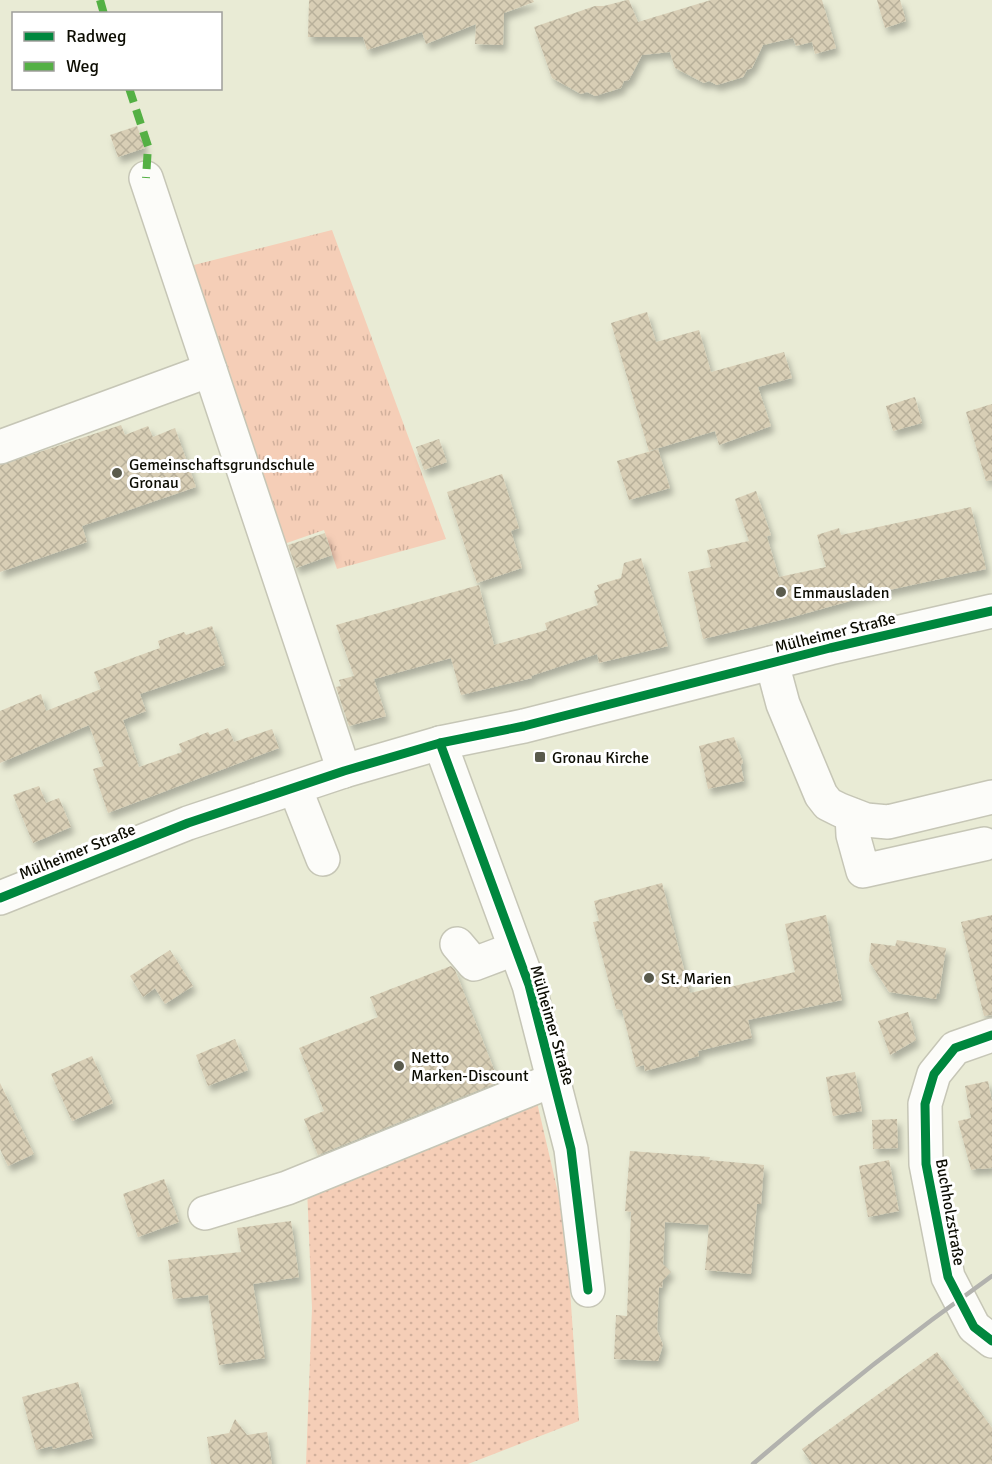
<svg xmlns="http://www.w3.org/2000/svg" width="992" height="1464" viewBox="0 0 992 1464" font-family="Signika,sans-serif">
  <style>
    .grass { fill: url(#grass-tufts) }
    .park { fill: url(#park-dots) }
    .building { fill: url(#building-cross-hatch); filter: url(#shadow) }
    .lines { fill: none; stroke-linecap: round; stroke-linejoin: round }
    .minor-casing { stroke: #c6c6b6; stroke-width: 36 }
    .major-casing { stroke: #c6c6b6; stroke-width: 36 }
    .minor { stroke: #fcfcf9; stroke-width: 33 }
    .major { stroke: #fcfcf9; stroke-width: 33 }
    .rail { stroke: #b2b2ae; stroke-width: 4.5 }
    .quiet { stroke: #54b044; stroke-width: 8; stroke-dasharray: 15 8; stroke-linecap: butt }
    .cycleway-casing { stroke: #fff; stroke-width: 13 }
    .cycleway { stroke: #00873e; stroke-width: 9 }
    .poi-dot { fill: #595a4c; stroke: #fff; stroke-width: 2 }
    .labels { text-anchor: middle; stroke-width: 6; stroke-linejoin: round; paint-order: stroke }
    .poi-label { font-size: 16px; fill: #0c0c02; stroke: #fff; text-anchor: start }
    .street-label { font-size: 16px; fill: #0c0c02; stroke: #fff }
  </style>
  <defs>
    <pattern id="grass-tufts" width="24" height="20" patternUnits="userSpaceOnUse" patternTransform="scale(1.5)"><rect width="24" height="20" fill="#f5ceb7"/><path d="M3 7l-1-3M5 7V3M7 7l1-3M15 17l-1-3M17 17v-4M19 17l1-3" fill="none" stroke="#d1b09c"/></pattern>
    <pattern id="park-dots" width="8" height="8" patternUnits="userSpaceOnUse" patternTransform="scale(1.5)"><rect width="8" height="8" fill="#f5ceb7"/><path d="M2 2h.1M6 6h.1" fill="none" stroke="#d1b09c" stroke-width="1.8" stroke-linecap="round"/></pattern>
    <pattern id="building-cross-hatch" width="8" height="8" patternUnits="userSpaceOnUse" patternTransform="scale(1.5)"><rect width="8" height="8" fill="#d8ceb5"/><path d="M0 0l8 8M0 8l8-8" fill="none" stroke="#b8b09a"/></pattern>
    <filter id="shadow"><feDropShadow dx="3.5" dy="6" stdDeviation="3" flood-color="#0004"/></filter>
  </defs>
  <rect width="100%" height="100%" fill="#e9ebd5"/>
  <polygon class="grass" points="332,230 446,539 337,569 324,530 281,545 186,267"/>
  <polygon class="park" points="536,1098 562,1210 569,1275 579,1421 468,1464 306,1464 312,1308 307,1188"/>
  <g class="building">
    <polygon points="309,0 533,0 534,2 504,13 503,45 475,44 476,24 426,44 422,32 367,50 363,37 308,37"/>
    <polygon points="627,0 629,0 638,22 711,0 822,0 836,48 815,54 812,42 796,46 793,38 763,45 752,68 747,70 743,77 717,85 709,81 704,83 675,68 670,52 642,55 629,80 624,81 621,88 595,96 587,92 581,94 552,78 534,27 595,6 604,6"/>
    <polygon points="877,0 900,0 906,21 885,28"/>
    <polygon points="137,126 145,148 118,157 110,135"/>
    <polygon points="647,312 656,342 699,330 711,372 784,352 792,378 758,387 771,426 719,445 715,431 649,451 611,323"/>
    <polygon points="915,397 922,423 893,431 886,406"/>
    <polygon points="992,404 992,480 986,481 966,412"/>
    <polygon points="121,425 125,435 148,426 153,437 175,428 196,487 82,526 87,542 0,572 0,465"/>
    <polygon points="439,439 447,462 424,470 416,447"/>
    <polygon points="658,449 670,488 629,500 617,461"/>
    <polygon points="502,474 519,528 511,531 522,568 477,583 447,492"/>
    <polygon points="756,491 771,535 763,538 767,537 779,577 826,567 817,535 839,528 841,535 971,507 986,569 889,590 793,617 703,639 688,572 711,567 707,550 749,541 735,499"/>
    <polygon points="325,533 332,555 296,568 288,545"/>
    <polygon points="641,558 668,646 599,663 597,654 531,676 532,678 461,695 451,658 374,679 386,716 349,726 336,687 341,686 339,680 354,676 336,625 479,585 494,645 547,630 545,623 598,605 594,591 599,589 597,585 621,578 624,563"/>
    <polygon points="212,626 225,665 140,694 146,711 123,720 139,767 182,752 179,744 208,732 210,735 228,728 234,742 272,729 279,748 108,813 93,769 104,766 89,725 0,763 0,711 41,694 46,711 101,689 94,672 160,648 158,641 184,632 186,635"/>
    <polygon points="734,737 743,762 741,766 744,781 708,789 699,746"/>
    <polygon points="39,786 46,803 59,798 71,827 33,843 13,795"/>
    <polygon points="662,883 690,993 720,986 721,989 795,972 785,924 826,915 842,1000 748,1020 752,1038 698,1051 699,1056 645,1071 644,1065 636,1067 622,1010 616,1009 593,922 599,921 594,901"/>
    <polygon points="992,915 992,1015 984,1016 961,922"/>
    <polygon points="897,940 946,948 939,994 937,993 936,999 889,992 869,961 871,943 895,946"/>
    <polygon points="170,950 193,986 165,1004 155,988 143,997 130,976"/>
    <polygon points="451,966 455,970 499,1082 318,1155 304,1119 324,1111 299,1048 378,1017 370,997"/>
    <polygon points="908,1012 916,1040 890,1055 878,1021"/>
    <polygon points="235,1039 248,1070 208,1086 196,1055"/>
    <polygon points="92,1056 113,1103 72,1121 51,1074"/>
    <polygon points="855,1072 862,1111 833,1116 826,1077"/>
    <polygon points="988,1081 992,1102 992,1168 981,1169 981,1168 971,1170 958,1121 971,1118 965,1086"/>
    <polygon points="0,1083 34,1154 8,1166 0,1149"/>
    <polygon points="897,1119 898,1148 873,1149 872,1120"/>
    <polygon points="630,1151 710,1157 709,1160 764,1165 761,1204 757,1204 751,1274 705,1270 709,1225 665,1222 663,1264 671,1272 663,1280 662,1288 659,1287 657,1330 663,1345 658,1361 614,1359 616,1315 627,1316 631,1212 625,1211"/>
    <polygon points="889,1160 899,1211 868,1217 859,1166"/>
    <polygon points="164,1179 179,1222 138,1237 123,1194"/>
    <polygon points="291,1221 299,1277 253,1284 265,1358 219,1365 208,1295 173,1299 168,1260 241,1252 237,1228"/>
    <polygon points="937,1352 992,1428 992,1464 812,1464 802,1449"/>
    <polygon points="78,1382 93,1438 53,1449 52,1446 36,1450 22,1397"/>
    <polygon points="235,1419 247,1435 267,1432 272,1464 211,1464 207,1437 229,1433"/>
  </g>
  <g class="lines">
    <g class="minor-casing">
      <g id="minor">
        <polyline points="146,178 344,771"/>
        <polyline points="0,447 210,370"/>
        <polyline points="772,663 783,704 821,795 828,804 840,810 866,820 888,822 992,797"/>
        <polyline points="440,743 529,985 571,1149 588,1290"/>
        <polyline points="295,788 323,859"/>
        <polyline points="852,815 853,835 863,871 984,844"/>
        <polyline points="457,944 474,964 514,949"/>
        <polyline points="992,1035 955,1048 934,1074 925,1104 926,1164 948,1277 974,1327 992,1341"/>
        <polyline points="205,1213 287,1188 553,1080"/>
      </g>
    </g>
    <g class="major-casing">
      <polyline id="major" points="0,898 188,823 344,771 440,743 524,726 830,648 992,611"/>
    </g>
    <use href="#minor" class="minor"/>
    <use href="#major" class="major"/>
    <path class="rail" d="M753,1464c77,-67 156,-129 239,-188"/>
    <g class="quiet">
      <polyline points="100,0 104,14"/>
      <polyline points="129,88 148,146 146,178"/>
    </g>
    <g class="cycleway-casing">
      <g id="cycleway">
        <polyline points="440,743 529,985 571,1149 588,1290"/>
        <polyline points="0,898 188,823 344,771 440,743 524,726 830,648 992,611"/>
        <polyline points="992,1035 955,1048 934,1074 925,1104 926,1164 948,1277 974,1327 992,1341"/>
      </g>
    </g>
    <use href="#cycleway" class="cycleway"/>
  </g>
  <g class="poi-dot">
    <circle cx="117" cy="473" r="6"/>
    <circle cx="781" cy="592" r="6"/>
    <rect x="534" y="751" width="12" height="12" rx="3"/>
    <circle cx="649" cy="978" r="6"/>
    <circle cx="399" cy="1066" r="6"/>
  </g>
  <g class="labels">
    <g class="poi-label">
      <text x="129" y="470">Gemeinschaftsgrundschule<tspan x="129" dy="18">Gronau</tspan></text>
      <text x="793" y="598">Emmausladen</text>
      <text x="552" y="763">Gronau Kirche</text>
      <text x="661" y="984">St. Marien</text>
      <text x="411" y="1063">Netto<tspan x="411" dy="18">Marken-Discount</tspan></text>
    </g>
    <g class="street-label">
      <text transform="translate(835 632) rotate(-14)" y="6">Mülheimer Straße</text>
      <text transform="translate(77 851) rotate(-22)" y="6">Mülheimer Straße</text>
      <text transform="translate(553 1025) rotate(74)" y="6">Mülheimer Straße</text>
      <text transform="translate(951 1212) rotate(80)" y="6">Buchholzstraße</text>
    </g>
  </g>
  <rect x="12" y="12" width="210" height="78" fill="#ffffff" stroke="#9e9e9a" stroke-width="1.5"/>
  <rect x="24" y="32" width="30" height="9" fill="#00873e" stroke="#9e9e9a" stroke-width="1.5"/>
  <text x="66" y="42" font-size="18" fill="#0c0c02">Radweg</text>
  <rect x="24" y="62" width="30" height="9" fill="#54b044" stroke="#9e9e9a" stroke-width="1.5"/>
  <text x="66" y="72" font-size="18" fill="#0c0c02">Weg</text>
</svg>
